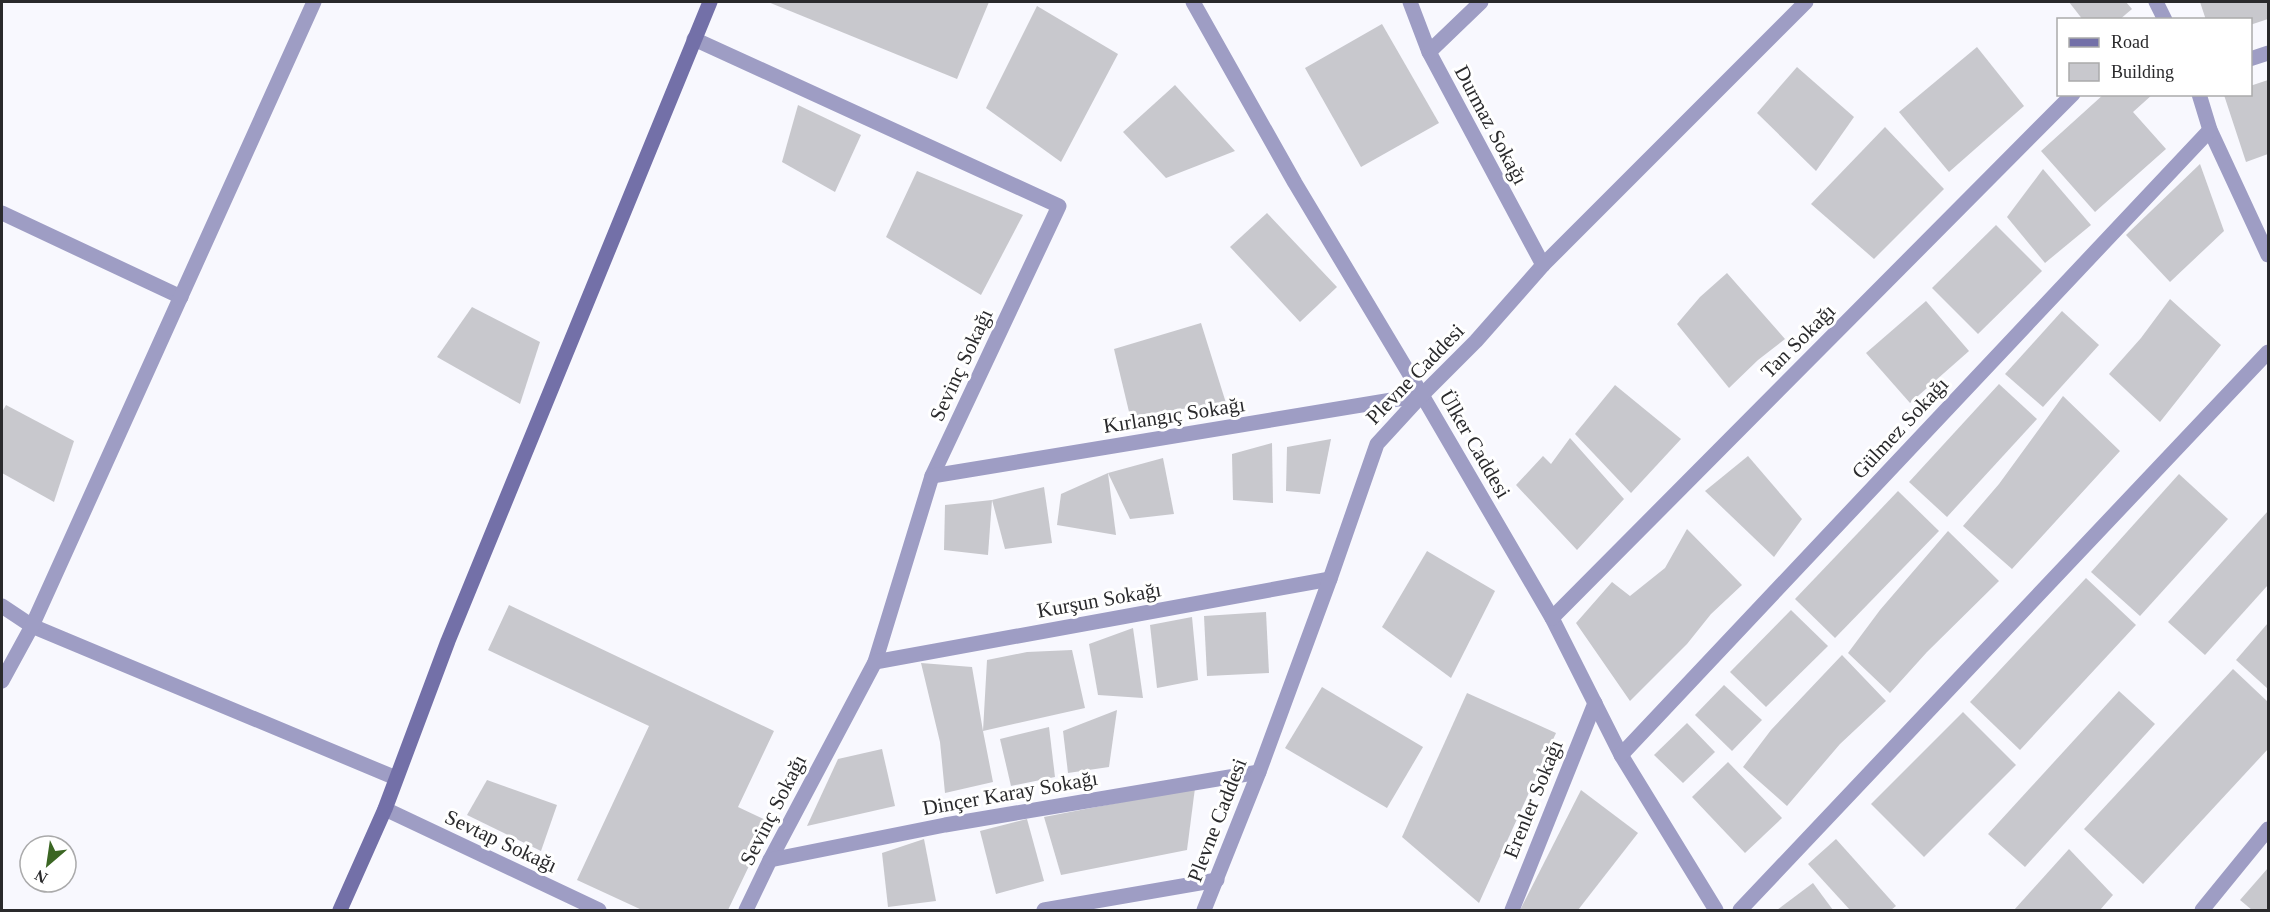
<svg xmlns="http://www.w3.org/2000/svg" width="2270" height="912" viewBox="0 0 2270 912" font-family="Georgia,serif">
  <style>
    .building { fill: #c8c8cd }
    .lines { fill: none; stroke-linecap: round; stroke-linejoin: round }
    .minor { stroke: #9e9dc4; stroke-width: 15 }
    .secondary { stroke: #7370a8; stroke-width: 15 }
    .labels { text-anchor: middle; stroke-width: 6; stroke-linejoin: round; paint-order: stroke }
    .street-label { font-size: 21px; fill: #2a2a2c; stroke: #fff }
  </style>
  <rect width="100%" height="100%" fill="#f8f8fe"/>
  <g class="building">
    <polygon points="768,2 989,2 957,79"/>
    <polygon points="2069,2 2126,2 2132,9 2119,20 2083,20"/>
    <polygon points="2200,2 2268,2 2268,19 2250,25 2250,20 2206,20"/>
    <polygon points="1037,6 1118,54 1061,162 986,108"/>
    <polygon points="1382,24 1439,123 1361,167 1305,68"/>
    <polygon points="1977,47 2024,106 1949,172 1899,112"/>
    <polygon points="1797,67 1854,117 1816,171 1757,113"/>
    <polygon points="2268,80 2268,154 2246,162 2224,95 2250,94 2250,86"/>
    <polygon points="1175,85 1235,151 1166,178 1123,132"/>
    <polygon points="2104,94 2153,94 2133,112 2166,149 2095,212 2041,151"/>
    <polygon points="798,105 861,135 835,192 782,162"/>
    <polygon points="1885,127 1944,189 1874,259 1811,204"/>
    <polygon points="2200,164 2224,231 2170,282 2126,235"/>
    <polygon points="2043,169 2091,225 2045,263 2007,217"/>
    <polygon points="917,171 1023,215 981,295 886,237"/>
    <polygon points="1267,213 1337,287 1300,322 1230,247"/>
    <polygon points="1996,225 2042,271 1978,334 1932,288"/>
    <polygon points="1727,273 1785,339 1758,360 1729,388 1677,324 1700,297"/>
    <polygon points="2170,299 2221,345 2160,422 2109,374 2141,338"/>
    <polygon points="1926,301 1969,351 1910,403 1866,353"/>
    <polygon points="472,307 540,342 520,404 437,357"/>
    <polygon points="2062,311 2099,345 2043,407 2005,374"/>
    <polygon points="1201,323 1226,403 1130,416 1114,349"/>
    <polygon points="1999,384 2037,419 1947,517 1909,482"/>
    <polygon points="1615,385 1681,439 1631,493 1575,434"/>
    <polygon points="2063,396 2120,451 2012,569 1963,526 1999,484"/>
    <polygon points="6,405 74,441 54,502 2,473 2,412"/>
    <polygon points="1570,438 1624,499 1577,550 1516,485 1543,456 1551,464"/>
    <polygon points="1331,439 1320,494 1286,491 1287,447"/>
    <polygon points="1272,443 1273,503 1233,500 1232,454"/>
    <polygon points="1748,456 1802,519 1774,557 1705,491"/>
    <polygon points="1163,458 1174,514 1130,519 1108,473"/>
    <polygon points="1108,473 1116,535 1057,525 1061,494"/>
    <polygon points="2179,474 2228,519 2140,616 2091,572"/>
    <polygon points="1044,487 1052,543 1005,549 992,500"/>
    <polygon points="1898,491 1939,531 1835,638 1795,599"/>
    <polygon points="992,500 988,555 944,550 945,505"/>
    <polygon points="2268,511 2268,585 2205,655 2168,622"/>
    <polygon points="1687,529 1742,585 1711,614 1687,644 1630,701 1576,623 1612,582 1630,596 1665,568"/>
    <polygon points="1948,531 1999,581 1927,652 1890,693 1848,653 1880,610"/>
    <polygon points="1427,551 1495,591 1451,678 1382,627"/>
    <polygon points="2086,578 2136,625 2020,750 1970,702"/>
    <polygon points="509,605 774,731 738,807 770,822 728,910 642,910 577,880 649,726 488,650"/>
    <polygon points="1791,610 1828,646 1766,707 1730,672"/>
    <polygon points="1266,612 1269,673 1207,676 1204,616"/>
    <polygon points="1192,617 1198,680 1157,688 1150,625"/>
    <polygon points="2268,623 2268,689 2236,660"/>
    <polygon points="1133,628 1143,698 1098,695 1089,644"/>
    <polygon points="1072,650 1085,708 983,731 993,782 945,793 940,742 921,663 972,667 983,731 987,660 1027,652"/>
    <polygon points="1842,655 1886,701 1840,744 1787,806 1743,767 1771,730"/>
    <polygon points="2233,669 2268,702 2268,749 2143,884 2084,829"/>
    <polygon points="1724,685 1762,720 1732,751 1695,715"/>
    <polygon points="1322,687 1423,747 1387,808 1285,748"/>
    <polygon points="2119,691 2155,724 2025,867 1988,834"/>
    <polygon points="1467,693 1556,733 1479,903 1402,837"/>
    <polygon points="1117,710 1109,767 1068,773 1063,731"/>
    <polygon points="1963,712 2016,765 1924,857 1871,804"/>
    <polygon points="1687,723 1715,752 1683,783 1654,755"/>
    <polygon points="1049,727 1055,777 1011,786 1000,739"/>
    <polygon points="882,749 895,806 807,826 838,759"/>
    <polygon points="1728,762 1782,818 1745,853 1692,797"/>
    <polygon points="487,780 557,805 541,851 467,815"/>
    <polygon points="1195,788 1187,850 1061,875 1044,817"/>
    <polygon points="1581,790 1638,833 1578,910 1520,910"/>
    <polygon points="1027,819 1044,881 996,894 980,831"/>
    <polygon points="924,839 936,901 888,907 882,853"/>
    <polygon points="1836,839 1896,906 1891,910 1850,910 1808,864"/>
    <polygon points="2069,849 2113,895 2100,910 2014,910"/>
    <polygon points="2268,868 2268,910 2252,910 2240,900"/>
    <polygon points="1813,883 1833,910 1777,910"/>
  </g>
  <g class="lines">
    <g class="minor">
      <polyline points="1193,2 1295,183 1422,395 1552,618 1621,755 1716,910"/>
      <polyline points="1410,2 1429,52 1543,265"/>
      <polyline points="2156,2 2165,20"/>
      <polyline points="694,39 1059,206 932,476 875,662 770,860 746,910"/>
      <polyline points="1429,52 1481,2"/>
      <polyline points="2250,59 2268,53"/>
      <polyline points="2199,94 2210,130 2268,255"/>
      <polyline points="2,213 181,297"/>
      <polyline points="932,476 1422,395"/>
      <polyline points="2,606 32,626 396,778"/>
      <polyline points="1552,618 2073,94"/>
      <polyline points="875,662 1330,579"/>
      <polyline points="2,681 32,626 314,2"/>
      <polyline points="1621,755 2210,130"/>
      <polyline points="385,809 599,910"/>
      <polyline points="770,860 945,825 1259,772"/>
      <polyline points="1044,910 1217,880"/>
      <polyline points="1204,910 1259,772 1330,579 1377,444 1422,395 1476,341 1543,265 1806,2"/>
      <polyline points="1512,910 1595,703"/>
      <polyline points="1740,910 2268,352"/>
      <polyline points="2202,910 2268,829"/>
    </g>
    <polyline class="secondary" points="340,910 385,809 448,641 710,2"/>
  </g>
  <g class="labels">
    <g class="street-label">
      <text transform="translate(1491 125) rotate(62)" y="7">Durmaz Sokağı</text>
      <text transform="translate(1798 341) rotate(-45)" y="7">Tan Sokağı</text>
      <text transform="translate(961 365) rotate(-65)" y="7">Sevinç Sokağı</text>
      <text transform="translate(1415 374) rotate(-46)" y="7">Plevne Caddesi</text>
      <text transform="translate(1174 415) rotate(-9)" y="7">Kırlangıç Sokağı</text>
      <text transform="translate(1900 428) rotate(-47)" y="7">Gülmez Sokağı</text>
      <text transform="translate(1475 444) rotate(60)" y="7">Ülker Caddesi</text>
      <text transform="translate(1099 600) rotate(-10)" y="7">Kurşun Sokağı</text>
      <text transform="translate(1010 793) rotate(-10)" y="7">Dinçer Karay Sokağı</text>
      <text transform="translate(1533 799) rotate(-68)" y="7">Erenler Sokağı</text>
      <text transform="translate(773 810) rotate(-63)" y="7">Sevinç Sokağı</text>
      <text transform="translate(1217 820) rotate(-69)" y="7">Plevne Caddesi</text>
      <text transform="translate(501 841) rotate(25)" y="7">Sevtap Sokağı</text>
    </g>
  </g>
  <rect width="2270" height="912" fill="none" stroke="#2a2a2c" stroke-width="6"/>
  <rect x="2057" y="18" width="195" height="78" fill="#ffffff" stroke="#aaaaab" stroke-width="1.5"/>
  <rect x="2069" y="38" width="30" height="9" fill="#7370a8" stroke="#aaaaab" stroke-width="1.5"/>
  <text x="2111" y="48" font-size="18" fill="#2a2a2c">Road</text>
  <rect x="2069" y="63" width="30" height="18" fill="#c8c8cd" stroke="#aaaaab" stroke-width="1.5"/>
  <text x="2111" y="78" font-size="18" fill="#2a2a2c">Building</text>
  <g transform="translate(48 864) rotate(209)"><circle r="28" fill="#ffffff" stroke="#aaaaab" stroke-width="1.5"/>
  <path d="M0-4.5L10 22L0 15L-10 22Z" fill="#3b6623"/>
  <text y="-9" font-size="16" font-weight="bold" text-anchor="middle" fill="#2a2a2c">N</text>
  </g>
</svg>
